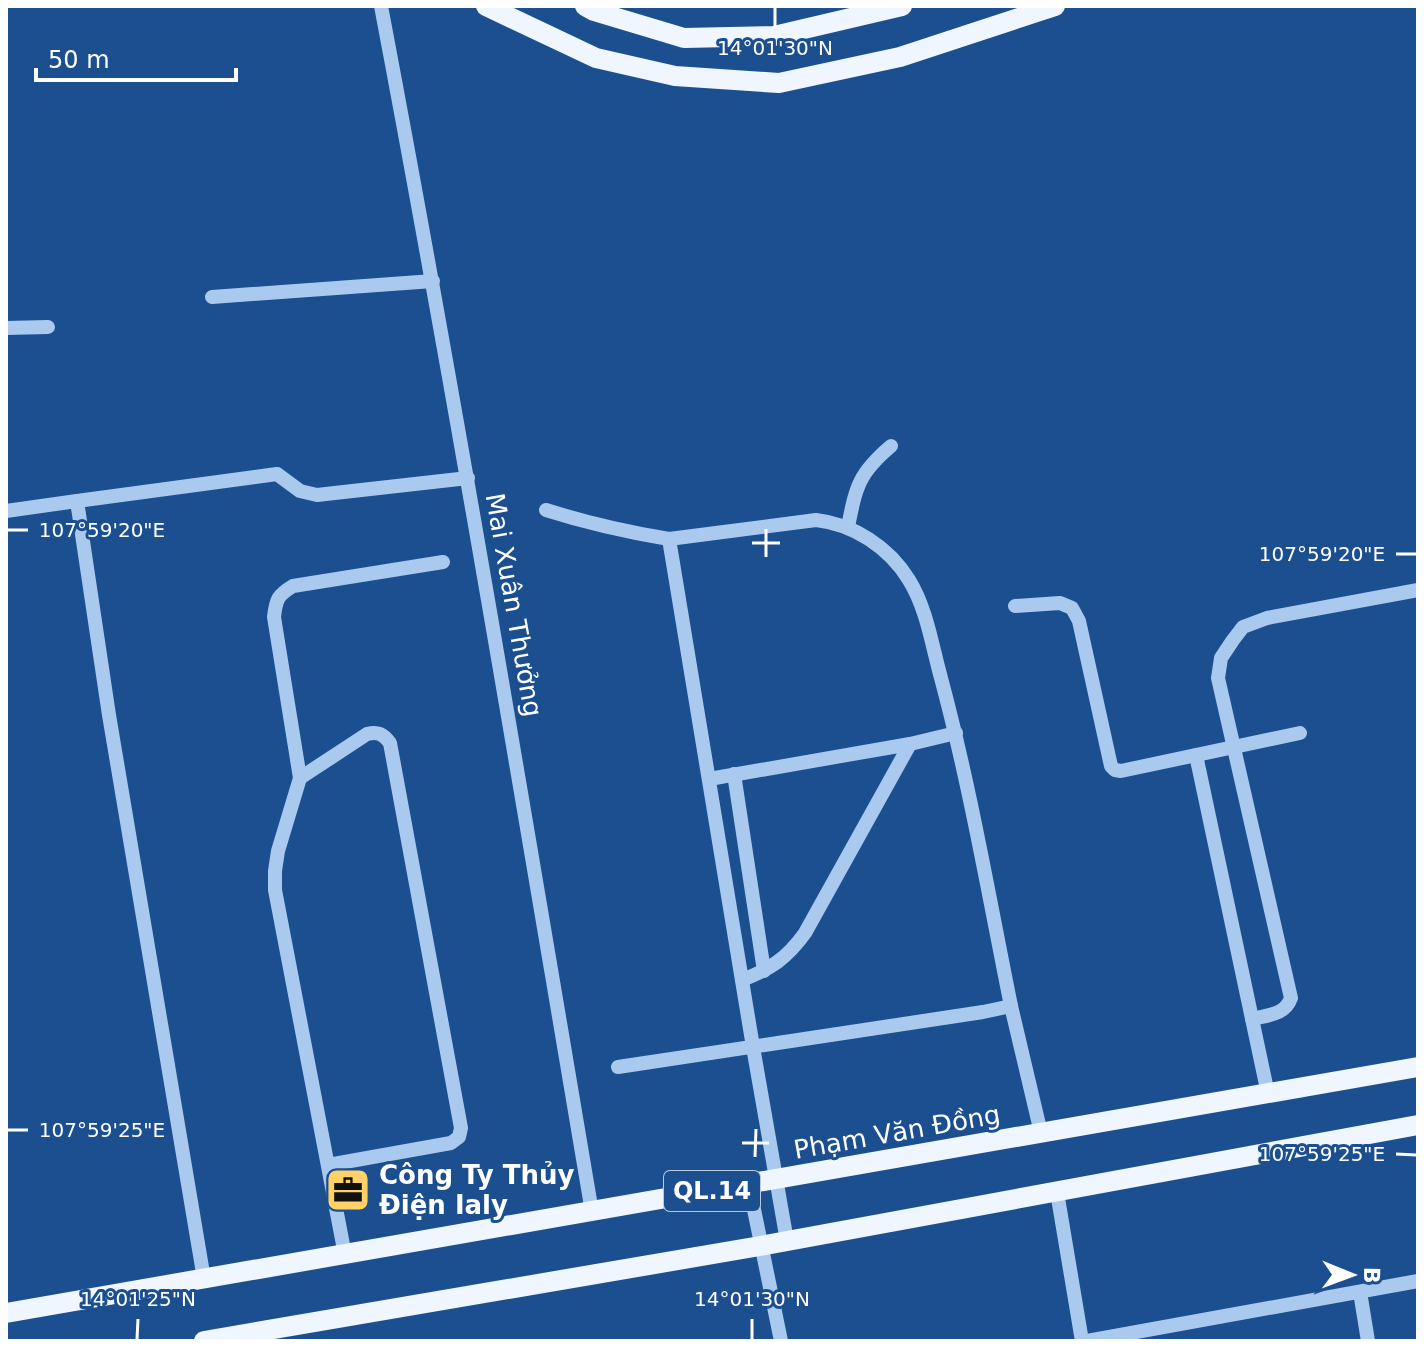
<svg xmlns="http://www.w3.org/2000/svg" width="1424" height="1347" viewBox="0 0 1424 1347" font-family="'DejaVu Sans',sans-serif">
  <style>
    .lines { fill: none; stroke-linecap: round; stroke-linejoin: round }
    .minor { stroke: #a9c9ee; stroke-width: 14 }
    .major { stroke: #f0f6ff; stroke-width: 20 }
    .ticks { fill: none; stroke: #fff; stroke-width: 3 }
    .labels { text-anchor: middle; stroke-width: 6; stroke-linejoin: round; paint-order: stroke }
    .shield { fill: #1b4f8f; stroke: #bbcadd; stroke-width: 2 }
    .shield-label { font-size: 24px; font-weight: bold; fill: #fff }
    .street-label { font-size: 26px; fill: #fff; stroke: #1b4f8f }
    .poi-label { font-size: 26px; font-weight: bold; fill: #fff; stroke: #1b4f8f; text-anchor: start }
    .ticks-label { font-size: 20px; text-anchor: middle; fill: #fff; stroke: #1b4f8f; stroke-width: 6; stroke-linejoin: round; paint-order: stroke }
  </style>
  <rect width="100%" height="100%" fill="#1b4f8f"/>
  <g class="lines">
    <g class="minor">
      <path d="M381,6c76,401 143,804 211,1206"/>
      <polyline points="212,297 433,281"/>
      <polyline points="6,328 48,327"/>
      <path d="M546,510c41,13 81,22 123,29"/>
      <polyline points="6,511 77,501"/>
      <path d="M848,527c8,-41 11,-54 43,-81"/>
      <polyline points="1015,606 1060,603 1072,608 1079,621 1111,766 1115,770 1121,771 1300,733"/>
      <polyline points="1196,755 1268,1094"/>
      <polyline points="734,774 764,971"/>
      <path d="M300,778l67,-44c11,-3 16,0 23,9l71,385 -2,9 -8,6 -123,22"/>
      <polyline points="709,779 910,744 956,733"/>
      <path d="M742,980c29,-11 45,-22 63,-47l105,-189"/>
      <polyline points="1011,1006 1041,1133"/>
      <path d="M1252,1019c16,-4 33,-4 39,-21l-73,-320 3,-20 12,-18 10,-13 24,-9 151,-28"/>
      <path d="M618,1067l365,-55 28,-6c-22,-109 -41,-220 -70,-328 -9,-32 -14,-69 -32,-98 -20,-33 -56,-56 -93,-60l-147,19 84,508 34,194"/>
      <polyline points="749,1185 781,1341"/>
      <polyline points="1057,1192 1082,1341"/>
      <path d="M345,1255l-70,-365v-19l3,-20 22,-73 -26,-161c2,-18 4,-22 19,-31l150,-24"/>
      <polyline points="204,1279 109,715 77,501 277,474 300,491 317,495 468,478"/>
      <polyline points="1360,1292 1368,1341"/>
      <polyline points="1087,1341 1418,1281"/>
    </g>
    <g class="major">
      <polyline points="486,6 596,58 675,76 779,83 900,57 1055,6"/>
      <polyline points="585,6 594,11 684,38 774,36 902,6"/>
      <polyline points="6,1313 1418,1067"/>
      <polyline points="204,1341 760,1246 1418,1125"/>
    </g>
  </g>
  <path class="ticks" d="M775,28v-20M8,530h20M752,543h28M1396,554h20M766,557v-28M8,1130h20M742,1143h27M1396,1154l20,1M755,1157l1,-28M137,1339l1,-20M752,1339v-20"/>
  <defs>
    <g id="office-square" transform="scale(2.3)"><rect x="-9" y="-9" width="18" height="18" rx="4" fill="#ffd166" stroke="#1b4f8f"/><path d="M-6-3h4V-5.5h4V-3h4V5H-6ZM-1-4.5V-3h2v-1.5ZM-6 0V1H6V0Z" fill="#111"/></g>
  </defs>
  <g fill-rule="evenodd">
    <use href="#office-square" x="348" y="1190"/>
  </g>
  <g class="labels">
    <rect class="shield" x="664" y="1171" width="96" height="40" rx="6"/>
    <g class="shield-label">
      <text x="712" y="1199">QL.14</text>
    </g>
    <g class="street-label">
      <text transform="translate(514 605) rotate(80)" y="9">Mai Xuân Thưởng</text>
      <text transform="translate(897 1132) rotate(-10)" y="9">Phạm Văn Đồng</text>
    </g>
    <g class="poi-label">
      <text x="379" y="1184">Công Ty Thủy<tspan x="379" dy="30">Điện Ialy</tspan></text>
    </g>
  </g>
  <g class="ticks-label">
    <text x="775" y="55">14°01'30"N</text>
    <text x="102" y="537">107°59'20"E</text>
    <text x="1322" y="561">107°59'20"E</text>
    <text x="102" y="1137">107°59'25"E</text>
    <text x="1322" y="1161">107°59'25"E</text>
    <text x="138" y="1306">14°01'25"N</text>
    <text x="752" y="1306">14°01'30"N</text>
  </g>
  <rect width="1424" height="1347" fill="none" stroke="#ffffff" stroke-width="16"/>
  <g transform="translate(1352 1275) rotate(91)" stroke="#1b4f8f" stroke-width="6" paint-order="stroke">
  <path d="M0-6L14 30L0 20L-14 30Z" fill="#ffffff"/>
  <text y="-12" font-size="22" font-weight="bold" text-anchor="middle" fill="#ffffff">B</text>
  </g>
  <path d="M36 68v12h200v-12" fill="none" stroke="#ffffff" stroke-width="4"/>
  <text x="48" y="68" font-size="24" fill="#ffffff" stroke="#1b4f8f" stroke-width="6" paint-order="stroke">50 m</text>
</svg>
